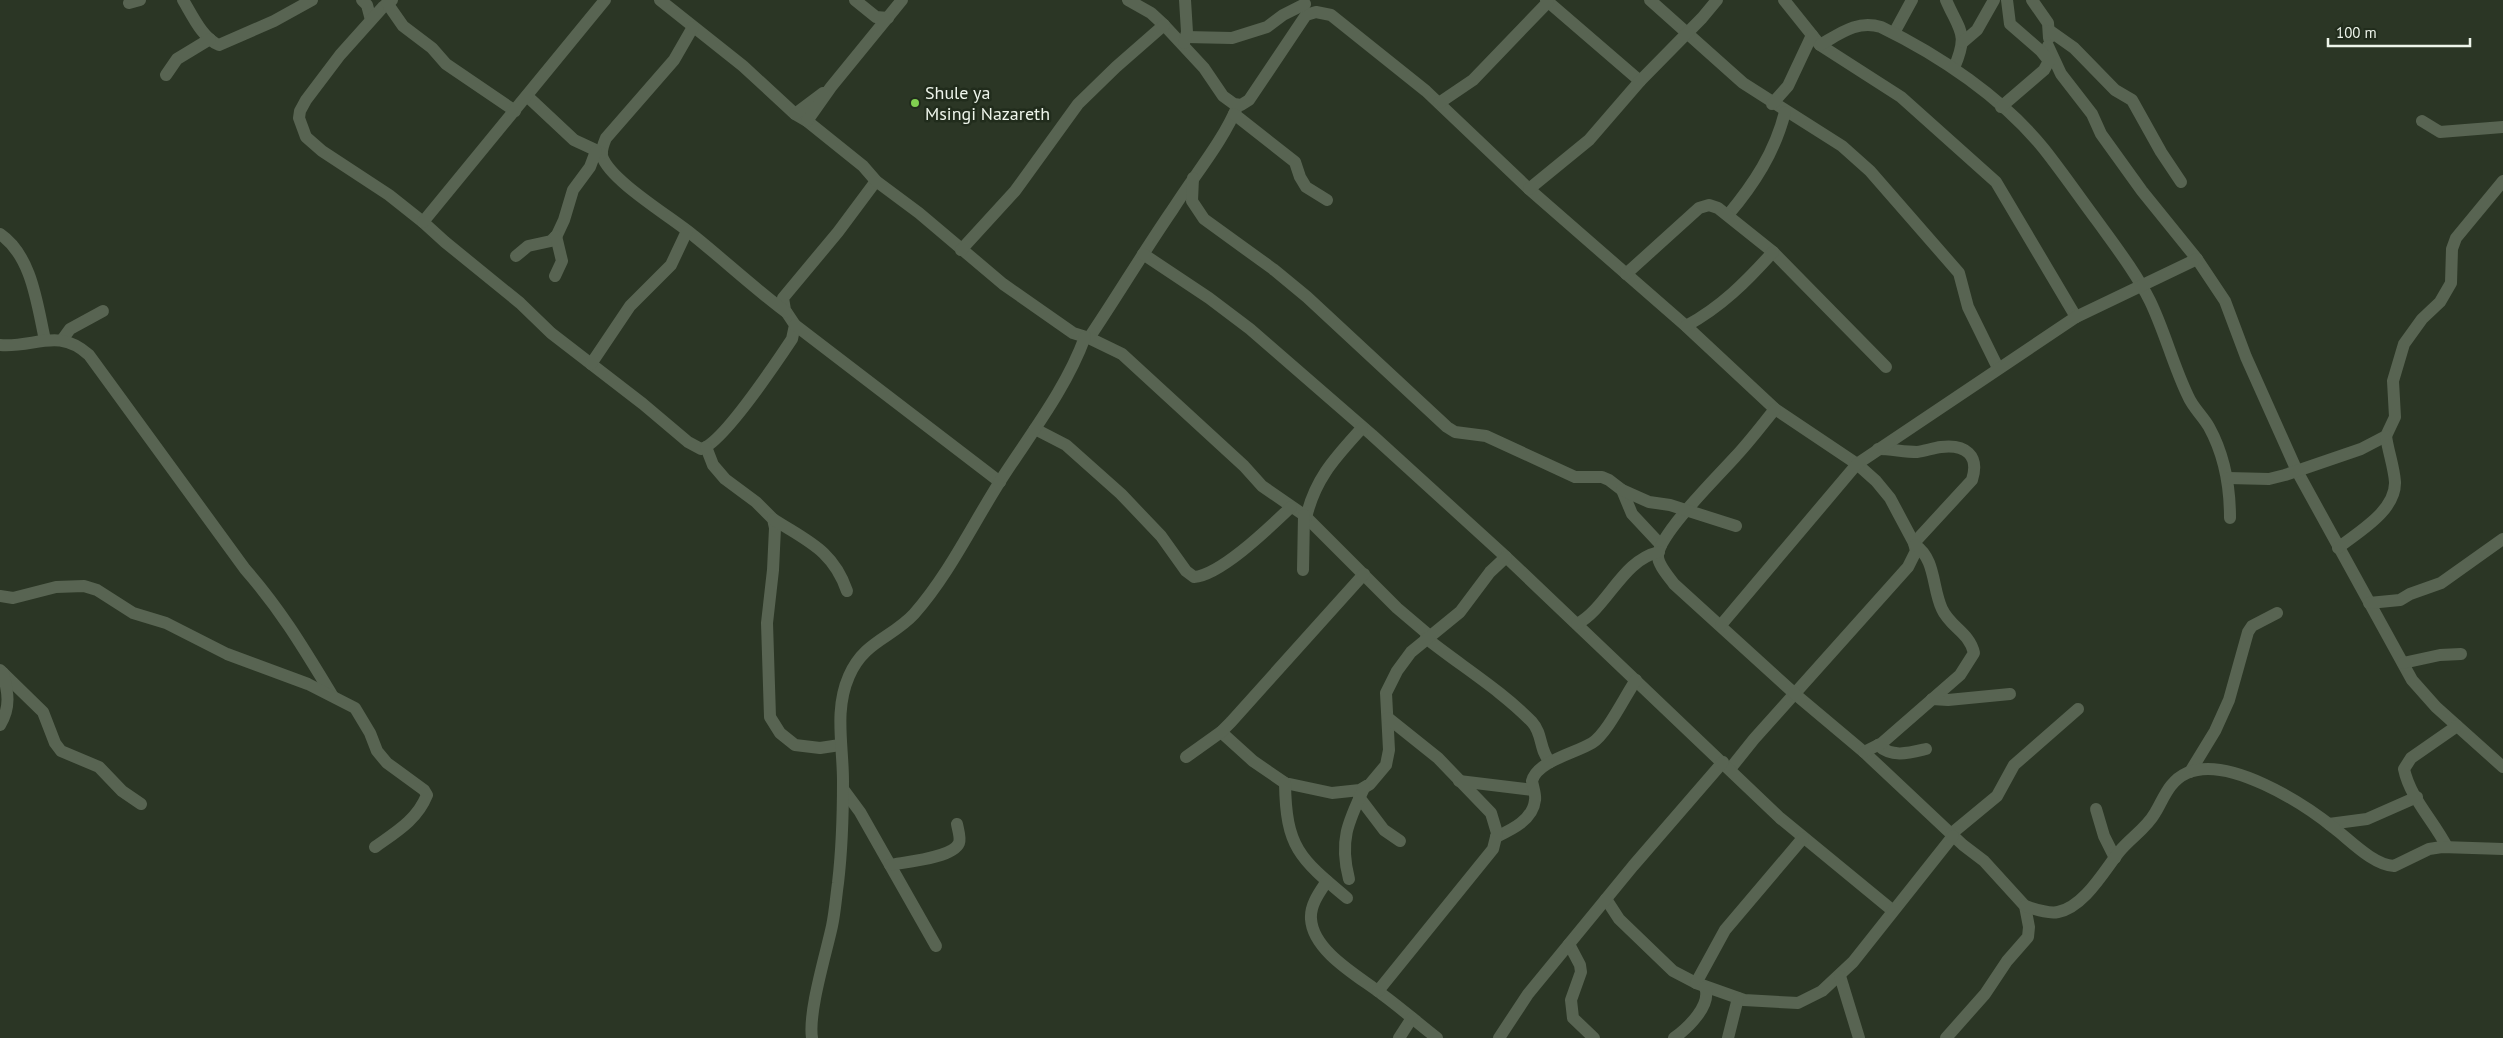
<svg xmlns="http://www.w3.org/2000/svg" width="2503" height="1038" viewBox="0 0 2503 1038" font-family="'PT Sans',sans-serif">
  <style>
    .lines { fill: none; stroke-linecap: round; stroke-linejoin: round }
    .minor { stroke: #586452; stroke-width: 12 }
    .poi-dot { fill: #81d050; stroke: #212c1c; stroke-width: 2 }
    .labels { text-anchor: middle; stroke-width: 5; stroke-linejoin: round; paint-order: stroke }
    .poi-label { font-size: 18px; fill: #eef5eb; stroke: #212c1c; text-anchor: start }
  </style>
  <rect width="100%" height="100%" fill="#2b3625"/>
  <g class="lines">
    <g class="minor">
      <path d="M183,0c9,15 20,39 36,45l55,-24 38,-21"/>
      <polyline points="362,0 367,5 371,20"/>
      <path d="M392,0l-9,7 -43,48 -34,45 -6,11 -1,7 7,19 16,14 67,44 34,27 22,20 75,61 31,30 92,71 45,38 13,7c21,-5 77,-89 91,-110l3,-14 -10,-15 -2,-12 55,-66 38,-51"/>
      <path d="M660,0l83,66 52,48 12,7 56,45 13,15 43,32 84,71 70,49 16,5c29,-43 55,-87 84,-129 22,-35 49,-66 65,-104"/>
      <polyline points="855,0 876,17 888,18"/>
      <polyline points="1128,0 1151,13 1164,25 1204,68 1223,96 1234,104 1241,105 1249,100 1306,15 1316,12 1331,15 1426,91 1529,189 1686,326 1775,409 1857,464 1876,481 1890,498 1914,543 1916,551 1908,567 1754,739 1730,769"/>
      <polyline points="1546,0 1640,81"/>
      <polyline points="1650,0 1743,83 1842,146 1870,171 1959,273 1968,307 1998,368"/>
      <polyline points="1784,0 1820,45 1901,97 1996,182 2076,317"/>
      <path d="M1946,0c14,32 23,33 8,68"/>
      <polyline points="2032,0 2048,23 2049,38"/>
      <polyline points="129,3 140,0"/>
      <polyline points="387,3 403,26 432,48 446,64 515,111"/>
      <path d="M693,27l-19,33 -68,78c-2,5 -5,11 -4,18 8,25 71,62 92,80 31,25 60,52 92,76"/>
      <polyline points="2050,31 2074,48 2115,90 2132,100 2161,152 2181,182"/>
      <polyline points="1894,33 1912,0"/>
      <polyline points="1186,37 1232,38 1267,27 1283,15 1305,4"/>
      <polyline points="1963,42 1977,30 1994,0"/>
      <polyline points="1184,43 1187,32 1185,0"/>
      <path d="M1820,45c21,-12 37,-25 61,-18 58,28 122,71 163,122 19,24 36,49 54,73 18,25 38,51 52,79 15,31 23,64 38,95 5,12 15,20 21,31 16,29 21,59 21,91"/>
      <polyline points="2048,46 2061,74 2092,114 2101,134 2142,191 2197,259 2225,301 2246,357 2297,471 2412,680 2436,707 2503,767"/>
      <polyline points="166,75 177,59 210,39"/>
      <polyline points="527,96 574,140 602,153"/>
      <polyline points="1439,103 1473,80 1548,2"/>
      <polyline points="1772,104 1788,86 1812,35"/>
      <polyline points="2001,107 2044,70 2049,61 2041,51 2010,24 2007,0"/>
      <polyline points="795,114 823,93"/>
      <polyline points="1234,114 1295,162 1300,177 1306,187 1327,200"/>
      <polyline points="807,121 831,87 902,0"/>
      <polyline points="2422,121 2440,132 2503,127"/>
      <polyline points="1193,178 1192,201 1204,219 1273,269 1307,297 1447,427 1455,432 1486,436 1575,477 1602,477 1609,480 1622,490 1632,514 1661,545"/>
      <polyline points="1529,189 1589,140 1640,81 1702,18 1717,0"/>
      <path d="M1728,215c26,-31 47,-63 57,-103"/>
      <polyline points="423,222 605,0"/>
      <path d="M0,234c32,22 37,70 45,106"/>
      <polyline points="961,250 1015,191 1078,104 1116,67 1164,25"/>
      <polyline points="1143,254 1209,298 1250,329 1372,435 1506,557 1780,818 1892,910"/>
      <polyline points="516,256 528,246 551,241 557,235 564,220 573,190 590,167 596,151"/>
      <polyline points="1626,274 1699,208 1709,205 1718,208 1773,252 1886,367"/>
      <polyline points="555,276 562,261 556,236"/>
      <polyline points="795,325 1000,482"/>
      <path d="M1686,326c35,-19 60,-44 87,-74"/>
      <polyline points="1089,338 1122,354 1244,466 1262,486 1304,515 1397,608 1430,636"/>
      <polyline points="62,340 70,329 103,311"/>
      <path d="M0,345c35,3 58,-18 89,10l156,214c36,41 59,80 87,126"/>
      <polyline points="591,364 630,306 671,265 687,231"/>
      <path d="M1775,409c-13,16 -25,32 -39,47 -16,18 -76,77 -78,99 -1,9 11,22 16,29l121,110 69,58 99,93 21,16 41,45 4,21 -1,10 -21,24 -22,33 -39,44"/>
      <path d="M1035,429l31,16 55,49 40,42 25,35 8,6c27,-2 77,-51 97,-70"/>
      <polyline points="706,447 713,465 725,479 756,502 773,519 775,528 773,570 767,623 770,717 780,733 795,745 820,748 840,745"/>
      <path d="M1878,449c13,0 26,3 39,3 8,-1 16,-4 24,-5 24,-3 39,8 31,33l-58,63"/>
      <polyline points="2228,478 2269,479 2285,475 2361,449 2386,436 2395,417 2393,381 2404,344 2422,319 2440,302 2451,283 2452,249 2456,238 2503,181"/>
      <polyline points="1622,490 1649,502 1670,505 1736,526"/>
      <path d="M1306,518c9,-40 30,-61 56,-90"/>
      <path d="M773,519c34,22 60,31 74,72"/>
      <path d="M2338,548c20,-16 58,-37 57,-66 -1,-15 -7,-31 -9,-46"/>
      <polyline points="1303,570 1304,515"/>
      <path d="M0,596l13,2 43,-11 28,-1 13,4 36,23 33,10 61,31 81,30 47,24 15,25 7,18 10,12 37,27 3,5c-10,25 -31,37 -52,52"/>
      <polyline points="2369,603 2400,600 2410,594 2441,583 2503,539"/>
      <path d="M1577,624c31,-17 45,-64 82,-72"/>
      <polyline points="1721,625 1857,464 2076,317 2197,259"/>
      <path d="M1426,638c35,28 75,52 106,84 11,12 7,28 18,40"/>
      <polyline points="2403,663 2440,655 2461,654"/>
      <polyline points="0,670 43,712 55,743 61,751 99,767 122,791 141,804"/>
      <polyline points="1932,699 1948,700 2010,694"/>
      <path d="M0,725c11,-18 8,-33 3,-52"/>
      <polyline points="1221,732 1253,761 1285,783 1332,793 1360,790 1370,784 1386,765 1389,750 1386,693 1397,671 1411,652 1460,612 1490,572 1506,557"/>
      <path d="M1878,745c14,13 31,8 48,4"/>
      <path d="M1864,752l18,-9 78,-68 14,-22c-4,-20 -24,-26 -32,-44 -10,-21 -6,-50 -27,-64"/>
      <polyline points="1186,757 1221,732 1231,722 1364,574"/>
      <polyline points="2190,772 2215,731 2229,700 2248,632 2252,626 2277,613"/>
      <polyline points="1459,781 1533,790"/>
      <path d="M1285,783c1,64 14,75 62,115"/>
      <polyline points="843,789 860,812 936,946"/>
      <polyline points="1359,797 1384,830 1400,841"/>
      <polyline points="2096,809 2104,836 2115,858"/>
      <polyline points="2329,824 2367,819 2417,797"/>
      <polyline points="1951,834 1997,796 2014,765 2078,709"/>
      <path d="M1496,837c15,-7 37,-17 39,-37 1,-5 -2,-13 -3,-19 5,-20 44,-28 60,-38 15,-9 33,-47 44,-63"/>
      <path d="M2447,847c-13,-26 -37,-49 -43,-78l7,-11 46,-32"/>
      <path d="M890,865c15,-3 63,-7 69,-22 2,-5 -1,-13 -2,-19"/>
      <path d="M1349,879c-10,-38 -1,-57 15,-91"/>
      <path d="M1327,881c-8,12 -17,24 -16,38 2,33 49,58 72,76 19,14 36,29 54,43"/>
      <polyline points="1606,899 1619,919 1673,971 1696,983 1744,1000 1798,1003 1822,991 1853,962 1953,836"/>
      <path d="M2025,906c10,3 23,8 33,6 26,-5 46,-41 61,-60 11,-14 27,-23 36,-39 9,-15 14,-32 32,-40 41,-18 116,30 147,55 16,12 39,37 60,38l35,-17 13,-2 61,2"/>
      <polyline points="1569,944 1580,965 1581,972 1571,1000 1573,1018 1594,1038"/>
      <polyline points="1840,976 1859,1038"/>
      <polyline points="1696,983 1725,930 1803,838"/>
      <polyline points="1378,991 1493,849 1497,833 1491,813 1438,758 1388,718"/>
      <path d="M812,1038c-4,-26 14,-84 20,-112 3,-14 4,-29 6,-43 4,-34 5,-68 5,-102 0,-36 -9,-71 6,-105 15,-35 43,-38 65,-62 37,-42 61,-95 92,-142 29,-44 61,-86 79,-135"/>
      <polyline points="1399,1038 1412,1018"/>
      <polyline points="1499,1038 1528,994 1633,866 1723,762"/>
      <path d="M1674,1038c14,-10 38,-33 31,-51"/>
      <polyline points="1728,1038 1738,998"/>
    </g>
  </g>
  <circle class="poi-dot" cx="915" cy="103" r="5"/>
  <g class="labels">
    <g class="poi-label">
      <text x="925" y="99">Shule ya<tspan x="925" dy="21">Msingi Nazareth</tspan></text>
    </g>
  </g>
  <path d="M2328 38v8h142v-8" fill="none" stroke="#eef5eb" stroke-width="2.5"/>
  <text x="2336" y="38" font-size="15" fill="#eef5eb" stroke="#212c1c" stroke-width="4" paint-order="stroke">100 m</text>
</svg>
